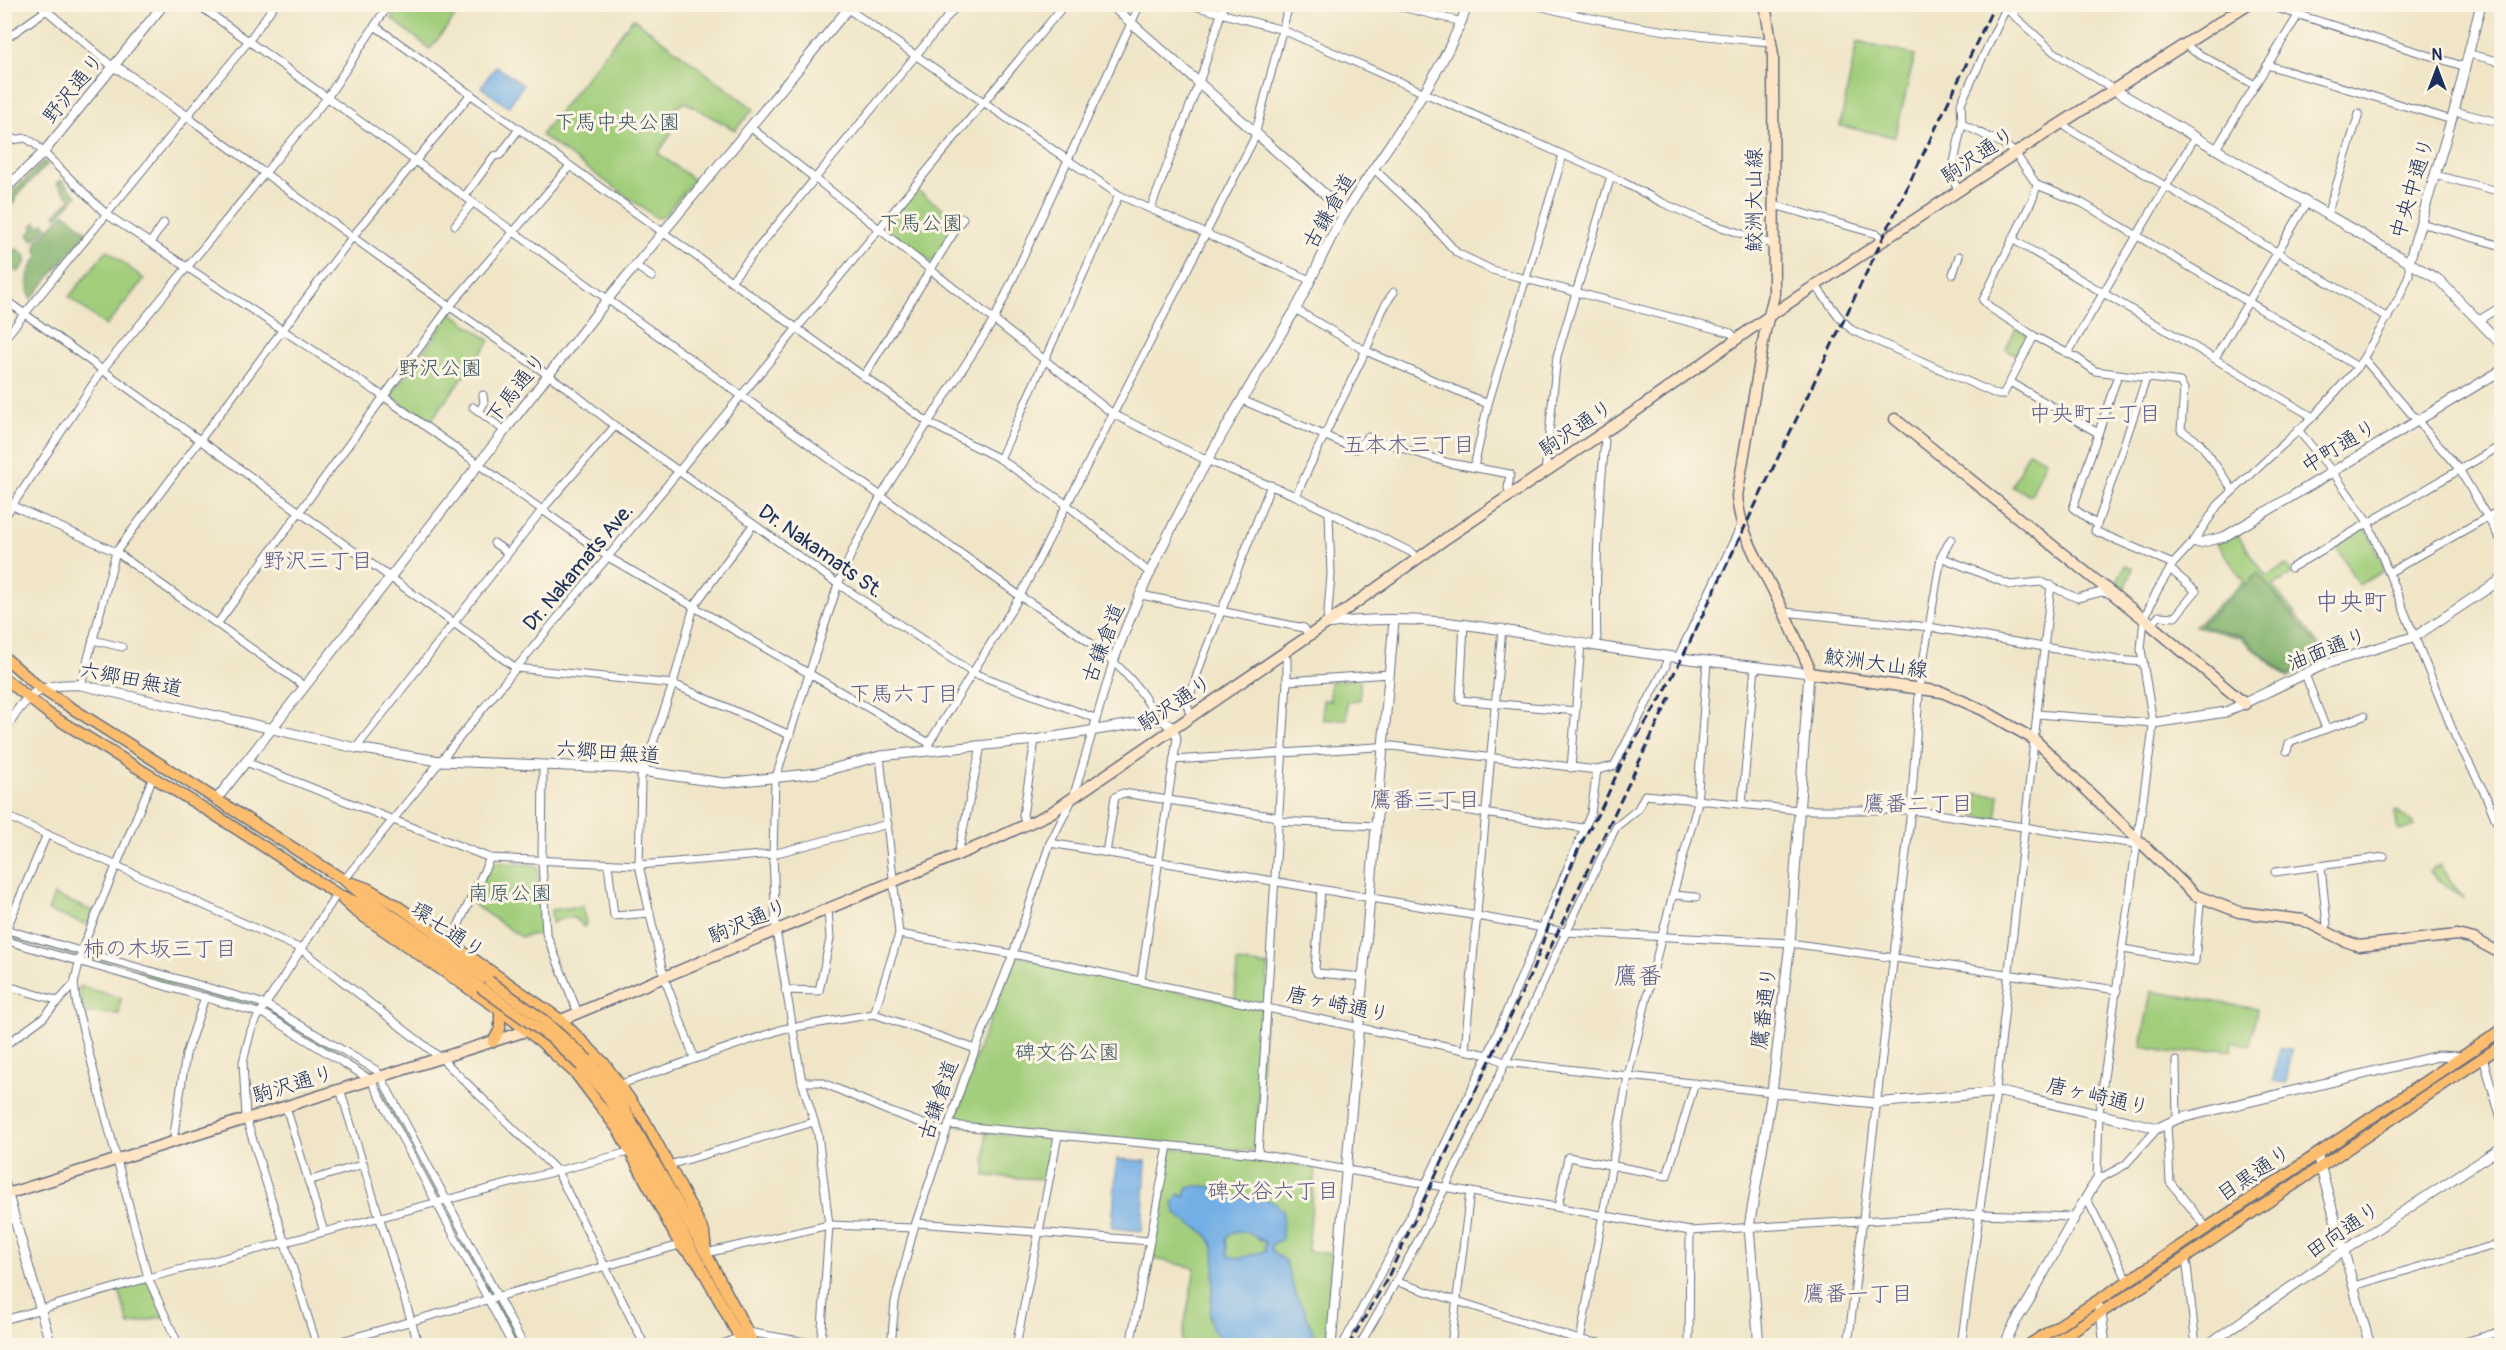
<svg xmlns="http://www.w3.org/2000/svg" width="2506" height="1350" viewBox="0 0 2506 1350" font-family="Pangolin,'Klee One',sans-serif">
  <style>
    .green { fill: #a2ce7b; stroke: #5e7e6c; stroke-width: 1.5 }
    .forest { fill: #81b16b; stroke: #4e7064; stroke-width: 1.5 }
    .water { fill: #73afe5; stroke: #476fa2; stroke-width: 1.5; fill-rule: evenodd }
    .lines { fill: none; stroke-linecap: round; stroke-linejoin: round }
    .minor-casing { stroke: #666f83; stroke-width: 9 }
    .tertiary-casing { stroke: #666f83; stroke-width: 11 }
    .secondary-casing { stroke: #666f83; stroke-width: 13 }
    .primary-casing { stroke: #666f83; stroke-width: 13 }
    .minor { stroke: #fff; stroke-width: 7 }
    .tertiary { stroke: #fff; stroke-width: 9 }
    .secondary { stroke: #fee5c5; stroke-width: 10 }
    .primary { stroke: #fcbd6e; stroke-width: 10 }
    .rail { stroke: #1b2f5e; stroke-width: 3; stroke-dasharray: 9 4.5; stroke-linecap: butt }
    .primary-bridge-casing { stroke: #666f83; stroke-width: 13; stroke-linecap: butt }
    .primary-bridge { stroke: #fcbd6e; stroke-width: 10 }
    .labels { text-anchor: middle; stroke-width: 6; stroke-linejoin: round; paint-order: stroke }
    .street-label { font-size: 21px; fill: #1b2f5e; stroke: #fcf5e5 }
    .park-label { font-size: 21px; fill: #3d5765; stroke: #fcf5e5 }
    .neighbourhood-label { font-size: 22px; fill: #5c5d8d; stroke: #fcf5e5 }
    .quarter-label { font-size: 24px; fill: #5c5d8d; stroke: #fcf5e5 }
  </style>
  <rect width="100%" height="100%" fill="#fcf5e5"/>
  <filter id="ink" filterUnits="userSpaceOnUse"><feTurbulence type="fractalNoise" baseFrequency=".0167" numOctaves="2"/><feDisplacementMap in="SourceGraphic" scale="12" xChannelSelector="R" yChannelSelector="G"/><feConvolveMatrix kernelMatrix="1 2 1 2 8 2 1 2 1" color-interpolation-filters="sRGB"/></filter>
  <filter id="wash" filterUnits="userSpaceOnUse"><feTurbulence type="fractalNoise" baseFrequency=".008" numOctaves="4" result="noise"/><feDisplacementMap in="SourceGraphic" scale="24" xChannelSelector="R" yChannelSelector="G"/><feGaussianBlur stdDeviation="1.35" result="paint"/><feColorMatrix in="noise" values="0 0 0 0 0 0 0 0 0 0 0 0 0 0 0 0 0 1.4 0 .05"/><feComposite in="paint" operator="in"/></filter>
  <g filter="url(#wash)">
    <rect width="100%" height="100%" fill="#f0e5c7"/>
    <g class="green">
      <polygon points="402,5 450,5 459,12 430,49 391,18"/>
      <polygon points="633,18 754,109 735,130 685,102 668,113 671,134 658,153 694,180 663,217 657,218 541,135"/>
      <polygon points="1857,42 1915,55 1895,137 1840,126"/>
      <polygon points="915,189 959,220 933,263 888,230 888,225"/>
      <polygon points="107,250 144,279 106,326 69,297"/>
      <polygon points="452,313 490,341 429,423 391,395"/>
      <polygon points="2016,328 2028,335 2019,356 2006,349"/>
      <polygon points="2028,452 2046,460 2031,495 2012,487"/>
      <polygon points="2363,529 2367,530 2384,566 2382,572 2358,585 2336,545"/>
      <polygon points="2237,534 2266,576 2287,565 2292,574 2273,586 2325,653 2331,656 2288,678 2241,638 2195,626 2244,582 2217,543"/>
      <polygon points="2125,566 2133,569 2125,589 2117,582"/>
      <polygon points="1360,680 1360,700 1347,701 1347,719 1323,720 1323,700 1330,700 1330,681"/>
      <polygon points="1976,794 1999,795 1996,820 1975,816"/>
      <polygon points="2398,811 2414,825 2415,827 2398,830 2395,812"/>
      <polygon points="494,862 534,865 538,867 542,933 521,937 473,904 490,864"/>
      <polygon points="2439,865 2464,899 2429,872"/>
      <polygon points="54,895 93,911 88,925 48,911"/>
      <path d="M583,906l3,19 -3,2c-7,-14 -20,-9 -31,-4l-1,-13z"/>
      <polygon points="4,932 76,952 75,957 5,937"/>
      <polygon points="85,955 258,1005 256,1009 83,960"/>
      <polygon points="1015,956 1265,1010 1255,1151 954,1125 977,1052"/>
      <polygon points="1237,962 1268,966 1266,1006 1235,1000"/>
      <polygon points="79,986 121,998 119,1014 82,1013"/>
      <polygon points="2151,991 2257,1009 2250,1045 2232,1042 2231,1051 2218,1049 2175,1053 2141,1047"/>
      <polygon points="269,1009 372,1070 368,1073 266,1012"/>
      <polygon points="383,1086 440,1194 439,1195 434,1194 379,1088"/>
      <polygon points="986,1133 1052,1139 1045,1179 985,1176"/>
      <polygon points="1171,1148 1258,1156 1315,1168 1308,1251 1331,1254 1328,1345 1181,1345 1195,1268 1151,1258"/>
      <polygon points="441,1204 445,1204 493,1295 489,1296"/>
      <polygon points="148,1279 165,1316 129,1325 118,1287"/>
      <polygon points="493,1300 496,1300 521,1345 515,1345 492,1303"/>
    </g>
    <g class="forest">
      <polygon points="44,161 47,165 14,198 16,201 9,208 5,204 5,199"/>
      <polygon points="61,180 77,196 57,217 55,215 71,199 57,184"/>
      <path d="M65,213l22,19 -56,67c-7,-15 -3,-31 8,-43l-3,-5 1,-11z"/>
      <polygon points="36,222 40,227 44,223 47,227 33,240 28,235 34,229 32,226"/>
      <polygon points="17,249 26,256 26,262 18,272 4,264 5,255 6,256"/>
      <polygon points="2258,573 2325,656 2287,675 2242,636 2200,625"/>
    </g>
    <g class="water">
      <polygon points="496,66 523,85 508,107 481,87"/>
      <polygon points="2279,1048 2292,1050 2286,1083 2273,1081"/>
      <polygon points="1117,1159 1146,1161 1142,1231 1112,1228"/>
      <path d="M1197,1186l23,1 24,12 8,-4 24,8 3,6 4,1 -1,29 -10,5v8l13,9 11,35 9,15 11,29 -1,5h-82l-6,-6 -4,2c-9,-8 -12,-12 -13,-24 0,-19 8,-55 3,-71 -6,-22 -36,-19 -40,-42l6,-10 6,3 2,-9zM1238,1231l10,2 17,9v9l-25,7 -12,-2 -2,-17 6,-6z"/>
    </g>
  </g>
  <g filter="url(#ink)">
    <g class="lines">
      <g class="minor-casing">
        <g id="minor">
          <polyline points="39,4 113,67"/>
          <path d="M197,4l823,592c50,32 112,67 137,124"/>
          <polyline points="1187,4 1283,30 1611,176 1663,203 1704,221 1774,245"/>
          <polyline points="1390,4 1462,22"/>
          <path d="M1531,4c78,21 159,32 240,38"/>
          <polyline points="2001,4 2054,52 2115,90"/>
          <polyline points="2008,4 1961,103 1962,124 2005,145 2015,153 2037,185 2082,203 2358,367"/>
          <polyline points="2264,4 2466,67"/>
          <polyline points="848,9 1119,195 1310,280"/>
          <polyline points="2012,14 2022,4"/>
          <polyline points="375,26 929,423 1000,459 1066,504 1151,574"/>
          <polyline points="4,40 55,4"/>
          <polyline points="2186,45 2195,52 2255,85"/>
          <polyline points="2469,54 2502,62"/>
          <polyline points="2267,65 2452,120"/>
          <polyline points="2454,111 2502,123"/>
          <polyline points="186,116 413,281 571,391 615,426 838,584 973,673 1095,718"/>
          <polyline points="2062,123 2069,129 2388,318"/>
          <polyline points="750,127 1113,414 1206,460 1296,496 1413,553 1417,559"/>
          <polyline points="4,141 26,138 35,144 106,214 383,396 608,557 929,743"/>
          <polyline points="2216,149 2297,17"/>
          <polyline points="1374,169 1421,213 1457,253 1492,270 1731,333 1737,340"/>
          <polyline points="2435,175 2502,192"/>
          <polyline points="2037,185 2033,198 1983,300 1992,309 2034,336 2077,358 2095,371 2180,382 2184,389 2181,430 2200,443 2233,490"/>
          <polyline points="1959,191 1951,177 1962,124"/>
          <polyline points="465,196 494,156 500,155 519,129"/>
          <polyline points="1774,205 1877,234 1884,240"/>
          <polyline points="1151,208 1201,77 1224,4"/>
          <polyline points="2327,215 2359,114"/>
          <polyline points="2421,223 2502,246"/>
          <polyline points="455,225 473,202"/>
          <polyline points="2012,239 2313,417"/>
          <polyline points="150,243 164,223"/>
          <polyline points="636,266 652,277"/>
          <polyline points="1953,274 1959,256"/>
          <polyline points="731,281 958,4"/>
          <polyline points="1816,286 1840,318 1852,330 1998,395 2003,395 2034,336"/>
          <polyline points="4,299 516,668 673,684 790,735"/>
          <polyline points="1295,309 1366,351 1488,404"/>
          <polyline points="2479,320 2502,306"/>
          <polyline points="4,339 248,42 275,4"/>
          <polyline points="2068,353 2195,137"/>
          <polyline points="2215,358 2306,204"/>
          <polyline points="2364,359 2459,469 2502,542"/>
          <polyline points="864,376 963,218"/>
          <polyline points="2146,379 2095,531 2173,564"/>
          <polyline points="2010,382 2098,433"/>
          <polyline points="1242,400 1356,449 1367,437 1449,463 1510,474 1508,488 1511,495"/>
          <polyline points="473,407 505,431"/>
          <polyline points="479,412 484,403 483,395"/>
          <polyline points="2298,430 2332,471 2368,522 2455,736 2485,794 2502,835"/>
          <polyline points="1000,459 1119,195"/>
          <polyline points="1474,467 1488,404 1563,155"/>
          <polyline points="1545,473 1557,356 1611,176"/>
          <path d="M1296,496c22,-50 47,-97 70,-146 9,-19 14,-41 28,-58"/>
          <polyline points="4,502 116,552 304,686"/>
          <polyline points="4,518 103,369 327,98 389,4"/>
          <polyline points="2097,525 2073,508 2118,375"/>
          <polyline points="494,543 508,553"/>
          <polyline points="1941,557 2010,585 2041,582 2077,598 2102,592 2111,594"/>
          <polyline points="2291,568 2502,445"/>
          <polyline points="2390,572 2502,509"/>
          <polyline points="1141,595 1304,628 1309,635"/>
          <polyline points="1784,612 1929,627 2118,660 2143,662"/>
          <polyline points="2148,619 2153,623 2159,616 2175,617 2196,591 2170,569"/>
          <polyline points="218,623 450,306 570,166"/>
          <polyline points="1464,623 1460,700 1576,711"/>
          <polyline points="1327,624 1331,575 1329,513"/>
          <polyline points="93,640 122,647"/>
          <path d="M1597,646c-2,-69 1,-136 8,-205l-5,-6"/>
          <polyline points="1678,657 1741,526"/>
          <polyline points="2305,674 2326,729 2364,716"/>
          <polyline points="1287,681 1389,674"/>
          <polyline points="81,685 116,552 353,236 471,94"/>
          <polyline points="2037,714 2153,723"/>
          <polyline points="1191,716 1187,705 1202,660 1271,485"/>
          <polyline points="929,746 929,743 1020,596 1254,139 1289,4"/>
          <polyline points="356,748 542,510 615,426"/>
          <polyline points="2287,751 2289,743 2326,729"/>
          <polyline points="1173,760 1392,746 1597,770 1614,766 1666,666 1667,656"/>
          <polyline points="246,762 490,858 639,865 712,859 773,854 888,824"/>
          <polyline points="543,766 542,861 546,933 578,1013"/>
          <polyline points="1571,768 1581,643"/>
          <polyline points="1378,797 1583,828"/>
          <polyline points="1742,804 1755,667"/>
          <polyline points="4,815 301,949 442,1059 557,1171 645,1346"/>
          <polyline points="1277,821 1375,826"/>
          <polyline points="1026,826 1023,815 1035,740"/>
          <polyline points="1050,843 1477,916 1565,932 1790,943 2117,990"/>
          <polyline points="1106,853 1115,797 1123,793 1278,817"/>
          <polyline points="958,854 981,746"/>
          <polyline points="608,864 614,916 650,913"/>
          <polyline points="2321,867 2327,925 2324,929"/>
          <polyline points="2275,872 2384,857"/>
          <polyline points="344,880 516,668 1065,4"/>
          <polyline points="1321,890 1315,968 1317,973 1362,977"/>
          <polyline points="1673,895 1696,897"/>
          <polyline points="4,929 265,1004 376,1070 381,1077 524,1346"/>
          <polyline points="6,930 47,834"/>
          <polyline points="899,934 1013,954 1488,1055 1504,1062 1772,1092"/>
          <polyline points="4,940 266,1015 371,1080 513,1346"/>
          <polyline points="450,943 490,858"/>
          <polyline points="2123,949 2195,961 2200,904 2203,899"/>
          <polyline points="1141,980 1177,738 1173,728"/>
          <polyline points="74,984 77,1007 148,1278 179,1346"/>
          <polyline points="4,985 59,1001"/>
          <polyline points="785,990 819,991 830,939 828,909"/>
          <polyline points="874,1014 899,934 880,756"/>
          <polyline points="4,1046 43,1018 74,984 83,946 153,777"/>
          <polyline points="1465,1050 1502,628"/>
          <polyline points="694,1057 664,977 639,865 641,778 673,684 694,606 753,525"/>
          <polyline points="2483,1058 2502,1122"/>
          <polyline points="2176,1061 2177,1119"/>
          <polyline points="802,1082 821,1082 888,1111 946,1132"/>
          <polyline points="621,1084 783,1029 874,1014 976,1049"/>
          <polyline points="340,1089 419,1346"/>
          <polyline points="286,1107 324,1232"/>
          <polyline points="2167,1123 2170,1182 2207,1228"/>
          <polyline points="950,1125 1258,1154 1690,1231 1979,1214 2074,1217"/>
          <polyline points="175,1140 174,1134 186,1054 205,997"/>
          <polyline points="1258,1154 1287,681 1287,660 1282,654"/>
          <polyline points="669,1165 814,1122"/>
          <polyline points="2097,1180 2099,1113 2152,736 2153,723 2141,649 2144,619 2157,591 2173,564 2194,541 2218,505 2316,414 2358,367 2400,296 2409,275 2409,262"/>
          <polyline points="2097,1180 2125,1165 2158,1128"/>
          <polyline points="308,1181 364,1164"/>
          <polyline points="2086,1197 2128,1281"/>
          <polyline points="1558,1207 1568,1157 1667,1176 1695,1083"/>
          <polyline points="917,1223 1150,1241"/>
          <polyline points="706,1253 829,1225 914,1228"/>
          <polyline points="2184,1257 2187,1266 2196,1346"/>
          <polyline points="1397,1282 1580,1340 1619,1346"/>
          <polyline points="2353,1286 2502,1243"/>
          <polyline points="4,1320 148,1278 629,1152"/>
          <polyline points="748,1332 829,1346"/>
          <polyline points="821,1344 829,1225 818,1134 802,1082 776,930 773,854 775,780 838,584 854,548 881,496 994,320 1140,4"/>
          <polyline points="317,1346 246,1118 243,1062 251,1030 260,1013 337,894"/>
          <polyline points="324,1346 680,1245"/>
          <polyline points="718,1346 740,1337"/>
          <polyline points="891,1346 895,1302 914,1228 964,1079 1013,954 1050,843 1073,798 1113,662"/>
          <polyline points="1016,1346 1058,1136"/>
          <polyline points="1130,1346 1168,1146"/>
          <polyline points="1342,1346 1401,1235 1488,1055 1591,813 1597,770"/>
          <path d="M1359,1346c99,-166 173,-346 257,-519l22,-18 7,-14 154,15h112l225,34"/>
          <polyline points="1451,1346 1470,1192"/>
          <polyline points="1579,1346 1628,1076 1662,935 1697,806 1707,661"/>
          <polyline points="1689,1346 1690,1231"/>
          <polyline points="1848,1346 1911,810 1920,680 1941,557 1951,539"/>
          <polyline points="1961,1346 1995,1099 2051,585"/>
          <polyline points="2451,1346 2502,1331"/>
        </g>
      </g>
      <g class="tertiary-casing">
        <g id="tertiary">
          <polyline points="1110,4 1345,212"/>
          <polyline points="113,67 121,70 186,116"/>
          <polyline points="2115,90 2439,280 2502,345"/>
          <polyline points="4,190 43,153 164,4"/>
          <polyline points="2409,262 2454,111 2481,4"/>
          <polyline points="2194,541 2199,543 2224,537 2502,370"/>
          <path d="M1326,624c96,-14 178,7 271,22 70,12 141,18 212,27l-19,270 -18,149 -23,135 10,119"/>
          <path d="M1113,662c45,-124 114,-238 181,-350 19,-33 32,-69 52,-101 42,-68 95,-131 122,-207"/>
          <polyline points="2153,723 2226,712 2325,664 2416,636 2502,579"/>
          <path d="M4,731c22,-36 34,-49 77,-46l275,63 84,13 180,7 104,15 93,-10 63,-17 155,-16 122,-20h6l10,8"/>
          <polyline points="216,800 607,300 852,4"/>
          <polyline points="1772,1092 1875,1103 2001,1092 2158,1128 2177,1119 2438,1056 2461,1057"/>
          <polyline points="2317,1154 2370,1346"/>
          <polyline points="4,1181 51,1346"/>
          <polyline points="2096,1302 2101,1312 2105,1346"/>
          <polyline points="1331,1346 1394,620"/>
          <path d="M2005,1346c5,-19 17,-33 26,-49 21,-40 42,-79 66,-117"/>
          <polyline points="2206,1346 2343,1251 2502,1147"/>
        </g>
      </g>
      <g class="secondary-casing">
        <g id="secondary">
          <path d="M1765,4l8,51 1,240 -9,36 -28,165c3,37 21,64 37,96 12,24 23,48 34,73l1,8 133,19 41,18 52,30 160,155 44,17 64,8 42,21 14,5 98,-11 17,4 28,15"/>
          <polyline points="1895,419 2144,619 2245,704"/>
          <polyline points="4,1195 561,1020 986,843 1049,814 1326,624 1448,537 1640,408 1769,316 2049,131 2248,4"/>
        </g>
      </g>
      <g class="primary-casing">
        <g id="primary">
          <polyline points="4,657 40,688 344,880 365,897 489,981"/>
          <polyline points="4,678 49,714 215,815 337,894 361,904 480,987"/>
          <polyline points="353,883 369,889 396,905 561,1020 604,1063 644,1119 669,1165 704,1232 706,1253"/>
          <polyline points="343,900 354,910 500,1010 541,1042 576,1074 619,1131 680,1245 701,1265"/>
          <polyline points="493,1042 500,1029 500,1010"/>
          <polyline points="588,1060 613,1089 710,1261 755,1346"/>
          <polyline points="581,1066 606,1095 625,1127 744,1346"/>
          <polyline points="2027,1346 2128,1281 2502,1030"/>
          <polyline points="2048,1346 2146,1284 2502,1045"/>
        </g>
      </g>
      <use href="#minor" class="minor"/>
      <use href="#tertiary" class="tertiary"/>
      <use href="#secondary" class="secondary"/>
      <use href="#primary" class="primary"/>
      <g class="rail">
        <polyline points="1544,961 1672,693"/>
        <polyline points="1348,1346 1387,1279 1409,1232 1534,967 1563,885 1580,845 1602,807 1625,756 1663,695 1684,654 1995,4"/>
      </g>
      <g class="primary-bridge-casing">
        <g id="primary-bridge">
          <polyline points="489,981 542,1019 588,1060"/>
          <polyline points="480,987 554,1040 581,1066"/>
        </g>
      </g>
      <use href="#primary-bridge" class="primary-bridge"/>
    </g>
  </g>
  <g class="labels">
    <g class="street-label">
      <text transform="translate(73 88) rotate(-51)" y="7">野沢通り</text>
      <text transform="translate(1978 155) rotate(-34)" y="7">駒沢通り</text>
      <text transform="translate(2412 188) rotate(-73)" y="7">中央中通り</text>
      <text transform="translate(1754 200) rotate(-90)" y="7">鮫洲大山線</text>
      <text transform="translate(1329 211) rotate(-60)" y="7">古鎌倉道</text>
      <text transform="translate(516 388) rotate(-52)" y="7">下馬通り</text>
      <text transform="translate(1576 428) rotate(-34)" y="7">駒沢通り</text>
      <text transform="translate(2339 446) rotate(-31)" y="7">中町通り</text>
      <text transform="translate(821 551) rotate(35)" y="7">Dr. Nakamats St.</text>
      <text transform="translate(578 567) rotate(-50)" y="7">Dr. Nakamats Ave.</text>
      <text transform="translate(1103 643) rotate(-69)" y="7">古鎌倉道</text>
      <text transform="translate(2327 649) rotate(-21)" y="7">油面通り</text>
      <text transform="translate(1876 663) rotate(8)" y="7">鮫洲大山線</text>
      <text transform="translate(131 679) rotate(11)" y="7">六郷田無道</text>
      <text transform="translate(1175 703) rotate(-34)" y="7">駒沢通り</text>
      <text transform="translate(608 752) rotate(4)" y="7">六郷田無道</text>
      <text transform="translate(748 921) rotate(-23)" y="7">駒沢通り</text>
      <text transform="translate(448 930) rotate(34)" y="7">環七通り</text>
      <text transform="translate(1338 1004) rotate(12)" y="7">唐ヶ崎通り</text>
      <text transform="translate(1764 1008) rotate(-83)" y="7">鷹番通り</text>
      <text transform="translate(293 1084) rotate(-17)" y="7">駒沢通り</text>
      <text transform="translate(2098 1096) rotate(13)" y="7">唐ヶ崎通り</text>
      <text transform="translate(938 1100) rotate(-71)" y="7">古鎌倉道</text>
      <text transform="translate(2254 1173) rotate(-34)" y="7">目黒通り</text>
      <text transform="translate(2343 1230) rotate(-34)" y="7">田向通り</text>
    </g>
    <g class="park-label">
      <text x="617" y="129">下馬中央公園</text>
      <text x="921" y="230">下馬公園</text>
      <text x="440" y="375">野沢公園</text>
      <text x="510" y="900">南原公園</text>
      <text x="1067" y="1059">碑文谷公園</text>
    </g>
    <g class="neighbourhood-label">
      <text x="2095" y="421">中央町二丁目</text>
      <text x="1409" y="452">五本木三丁目</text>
      <text x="318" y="568">野沢三丁目</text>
      <text x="904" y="701">下馬六丁目</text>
      <text x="1425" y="807">鷹番三丁目</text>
      <text x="1918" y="811">鷹番二丁目</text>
      <text x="160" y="956">柿の木坂三丁目</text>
      <text x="1273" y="1198">碑文谷六丁目</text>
      <text x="1858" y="1301">鷹番一丁目</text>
    </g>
    <g class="quarter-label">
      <text x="2351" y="610">中央町</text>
      <text x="1638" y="984">鷹番</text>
    </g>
  </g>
  <rect width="2506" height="1350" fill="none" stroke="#fcf5e5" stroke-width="24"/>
  <g transform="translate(2437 69)" stroke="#fcf5e5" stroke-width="4.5" paint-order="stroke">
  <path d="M0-4.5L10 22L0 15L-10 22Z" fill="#1b2f5e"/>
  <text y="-9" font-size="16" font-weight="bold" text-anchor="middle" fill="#1b2f5e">N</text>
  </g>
</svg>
